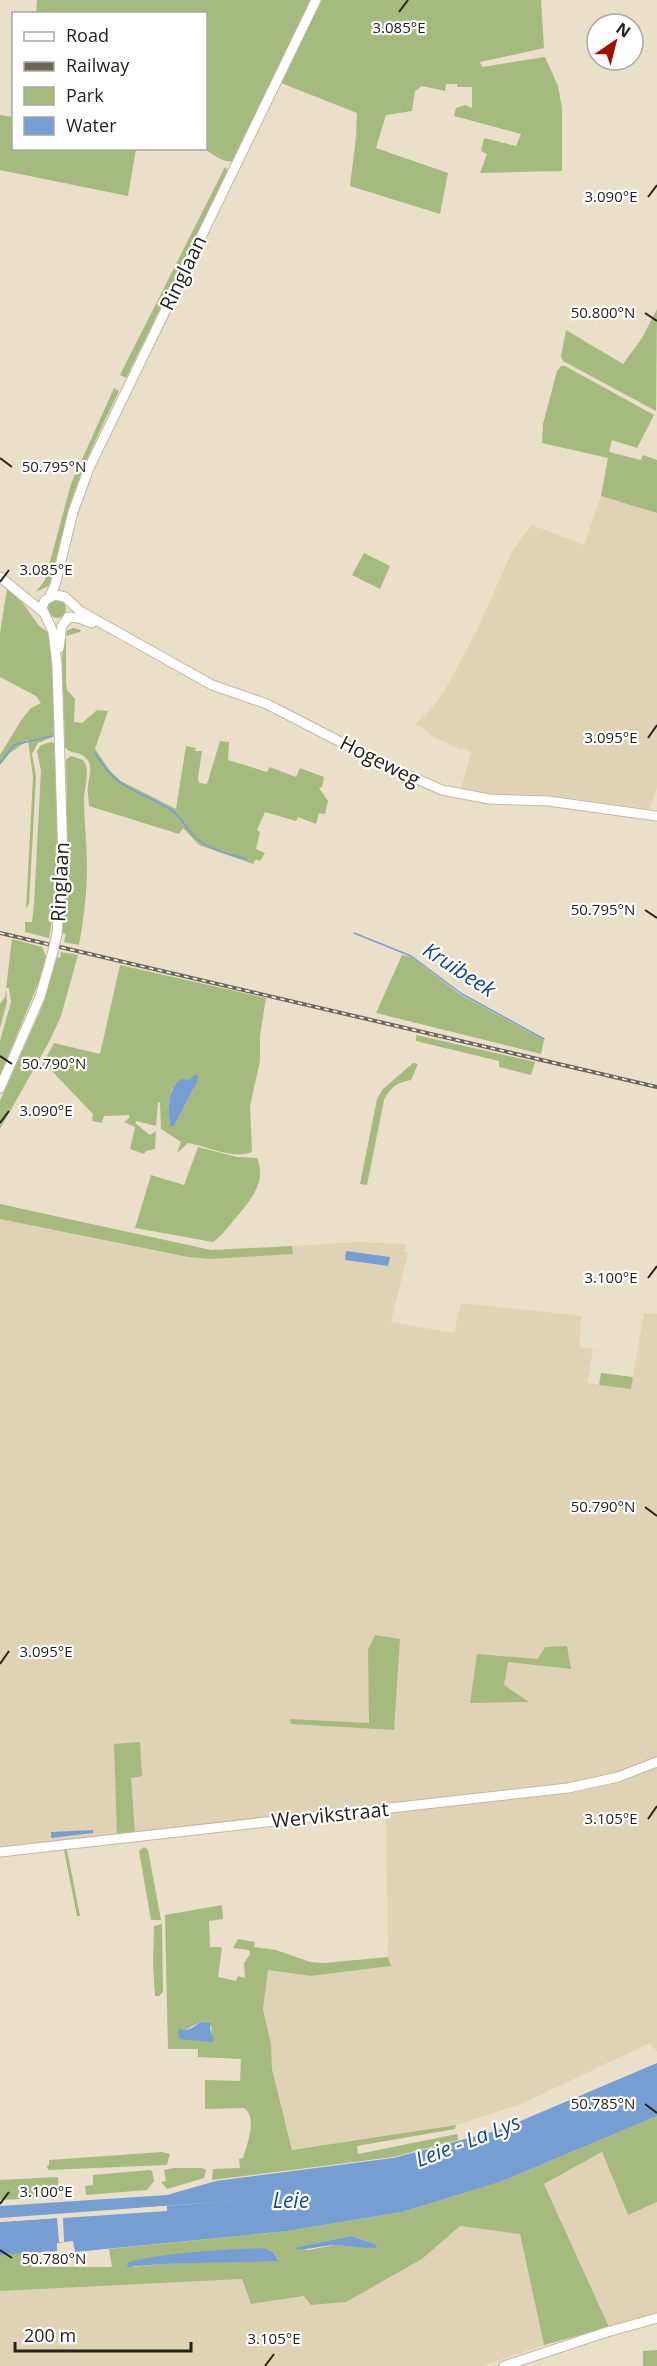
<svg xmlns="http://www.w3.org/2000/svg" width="657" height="2366" viewBox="0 0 657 2366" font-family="'Open Sans',sans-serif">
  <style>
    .built { fill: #e0d2b4 }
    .green { fill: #a6ba80; fill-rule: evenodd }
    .water { fill: #779ed3 }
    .pier { fill: #eadfc8 }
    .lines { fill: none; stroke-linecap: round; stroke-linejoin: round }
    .stream { stroke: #779ed3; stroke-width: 1.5 }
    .secondary-casing { stroke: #c2b7a1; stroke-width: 11 }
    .secondary { stroke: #fff; stroke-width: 9 }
    .rail-casing { stroke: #6e6759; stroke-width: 4 }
    .rail { stroke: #fff; stroke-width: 1.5; stroke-dasharray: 4.5; stroke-linecap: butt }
    .secondary-bridge-casing { stroke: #c2b7a1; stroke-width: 11; stroke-linecap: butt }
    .secondary-bridge { stroke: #fff; stroke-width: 9 }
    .ticks { fill: none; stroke: #262219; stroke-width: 2 }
    .labels { text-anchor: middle; stroke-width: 4.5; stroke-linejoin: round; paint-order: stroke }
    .street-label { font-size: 20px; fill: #262219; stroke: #fff }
    .water-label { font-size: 21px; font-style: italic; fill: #134787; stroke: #fff }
    .ticks-label { font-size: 15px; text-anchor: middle; fill: #262219; stroke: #fff; stroke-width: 4.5; stroke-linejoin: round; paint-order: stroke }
  </style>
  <rect width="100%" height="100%" fill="#eadfc8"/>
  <g class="built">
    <polygon points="601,496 657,513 657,787 650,809 548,795 487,794 461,789 471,752 463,748 462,750 428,734 429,732 416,724 430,710 445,690 476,632 512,552 525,533 532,525 584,545"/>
    <polygon points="0,1219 188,1257 211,1259 292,1254 292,1246 358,1242 407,1244 404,1251 408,1253 391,1322 454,1333 461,1303 581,1316 580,1347 593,1349 587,1383 631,1388 644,1313 657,1314 657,2052 650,2043 519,2105 456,2125 292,2150 272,2069 271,2044 263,2008 268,1970 311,1976 391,1966 388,1957 386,1805 0,1848"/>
    <polygon points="602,2152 628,2214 657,2202 657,2316 609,2327 544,2184"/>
    <polygon points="460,2226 520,2234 544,2345 482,2366 0,2366 0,2291 242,2279 251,2304 305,2296 311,2305 346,2302 422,2259"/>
  </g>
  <g class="green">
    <path d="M37,0h275l-79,161c-11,2 -20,-7 -29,-12l2,-135h-170z"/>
    <polygon points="321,0 541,0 544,48 480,62 482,67 545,57 558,86 562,108 562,171 480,173 487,154 481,151 484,138 516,146 521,134 454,116 456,108 465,105 472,108 472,87 457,87 457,84 446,84 445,91 422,86 415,91 412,111 386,115 376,148 448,173 440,214 350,186 356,137 357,113 281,83"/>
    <polygon points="0,115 13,117 14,148 136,149 128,196 0,170"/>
    <polygon points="225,167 228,171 126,378 120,375"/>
    <polygon points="657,309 656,411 563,361 561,356 566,330 623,364 642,338"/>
    <polygon points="561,366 565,366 654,415 637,448 612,440 609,452 641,460 643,455 657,460 657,513 601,496 608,458 542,443 543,424 557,371"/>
    <path d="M114,388l5,3c-15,31 -30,61 -42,93 -12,32 -18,66 -24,100l-17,8 9,-12 26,-96z"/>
    <polygon points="364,553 390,566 380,589 352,575"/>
    <polygon points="7,589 22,602 39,626 49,633 51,642 55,736 38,743 32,754 36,776 29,904 26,909 33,777 28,740 10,753 0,765 0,755 22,719 31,708 41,703 36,696 0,677 0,633"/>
    <circle cx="57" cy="609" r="9"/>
    <path d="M73,628l8,2 -1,2 -14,4v46l1,8 8,9 -1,23 8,1 15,-13 11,1 -13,38 16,23 10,9 55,28 10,-63 10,2 -1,3h7l-4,27 1,5 8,1 13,-43 9,1 -1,18 39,12 3,-5 26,10 4,-9 24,9 -2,10 -3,1 9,13 -3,13 -6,-1 -3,11 -18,-7 -2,4 -31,-9 -8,18 3,2 -4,17 9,4 -5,8 -4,-2 -3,5 -54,-19 -16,-17 -4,6 -90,-28c0,-7 -2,-14 -1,-20 1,-12 7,-23 -6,-31 -7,-4 -12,-1 -17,-8l-3,-89 3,-26z"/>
    <path d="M51,742l4,2c1,65 6,130 -6,194l-24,-6v-10h7l2,-18 7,-133 -4,-20 4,-6z"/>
    <path d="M71,756l12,4c8,10 1,28 1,40 0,22 3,44 3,66 0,26 -3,52 -8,79l-15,-3 2,-8 -4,-1 6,-61 -2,-112z"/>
    <polygon points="12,939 42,947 46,957 40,979 0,1076 0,1041 11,1002 9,988 6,988 7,1002 0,1028 0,1004 5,997"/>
    <polygon points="61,952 78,955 61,1016 49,1042 0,1129 0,1101 42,1007 56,957 60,958"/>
    <polygon points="402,955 411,957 461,995 544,1040 541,1054 376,1013"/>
    <path d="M120,965l146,33 -6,38v25l-10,45 2,46c-19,8 -45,-6 -64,-9l-11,10 4,-11 -20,-13 -1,-26 -2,-1 -2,24 -19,-5 -2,2 15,12 6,-4 -1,18 -9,2 -2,3 -14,-5 5,-22 -11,-5 5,-4v-3l-25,1 -2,7 -10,-2 1,-7 -44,-46 -7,-3 12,-22 46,11zM189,1080l5,8 -20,38 -4,1 -1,-26 3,-12z"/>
    <polygon points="416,1035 535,1062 531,1075 499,1067 499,1061 416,1041"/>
    <path d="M413,1063l5,1 -7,16c-15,3 -20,7 -27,20l-17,85 -7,-1 17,-85 6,-10z"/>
    <path d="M198,1147l39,10 20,1c11,25 -9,45 -24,63 -6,7 -12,16 -20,21l-78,-14 16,-53 33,10z"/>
    <polygon points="0,1204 211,1250 292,1246 293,1254 211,1259 188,1257 0,1219"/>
    <polygon points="601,1373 633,1377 631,1389 599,1385"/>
    <polygon points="375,1635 400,1639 394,1730 291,1724 290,1719 369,1723 368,1650"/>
    <polygon points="567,1646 571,1669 508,1662 504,1685 529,1702 470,1703 477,1654 538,1659 545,1647"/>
    <polygon points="140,1742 142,1776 131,1778 135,1833 117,1835 114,1744"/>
    <polygon points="144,1847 148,1850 161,1920 151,1920 139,1851"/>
    <polygon points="64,1850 67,1850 80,1916 77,1916"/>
    <path d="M222,1905l1,14 -14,2 1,26h12l-4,30 18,4 2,-5 7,2 -1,-15 6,-9 -1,-4 -16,-2 5,-9 17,3 -1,5 22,3 34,12 14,1 64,-6 3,9 -80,10 -43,-6 -5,39 8,35 1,25 20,81 164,-25 -1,4 -98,17 1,8 99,-20 1,6 -65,17 -181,23 1,-11 27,-1 -1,-9 4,-1c4,-14 15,-40 1,-50l-39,1v-29l35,1 1,-22 -43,-2v-8h-30l-3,-134zM200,2022l11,2 1,12 -28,-5z"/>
    <polygon points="162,1924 163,1992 159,1996 155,1996 153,1966 154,1926"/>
    <path d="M657,2116v86l-29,13 -26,-63 -58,32 65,143 -65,18 -24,-111 -60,-8 -38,33 -76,43 -35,3 -7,-9 -53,8 -9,-25 -242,12v-36l22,-2 10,14h80l-3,-18 179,-18 114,-19 98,-30zM351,2236l25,9v3l-41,-3 -27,5 -11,-3zM264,2248l9,4 6,8 -117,4 -28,3 -6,-5 53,-8z"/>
    <polygon points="162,2152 170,2154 167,2165 48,2170 47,2166 49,2165 49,2160"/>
    <polygon points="173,2168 202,2168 206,2170 204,2178 167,2189 161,2182 166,2181 164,2170"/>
    <polygon points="149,2170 152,2171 154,2181 147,2190 86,2195 85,2186 93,2185 93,2175"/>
    <polygon points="58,2177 59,2197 0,2200 0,2180"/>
    <polygon points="657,2350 657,2366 643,2366 643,2351"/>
  </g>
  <g class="water">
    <path d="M196,1074l2,3 -2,7 -22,42 -4,1c-1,-19 -4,-35 11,-48l8,1z"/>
    <polygon points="346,1251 390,1257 388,1266 345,1260"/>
    <polygon points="93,1830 93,1833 51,1838 51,1832"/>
    <path d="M200,2022l11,1 -1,6 4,11 -2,2 -33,-3 -1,-10c9,3 15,-1 22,-7z"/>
    <polygon points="657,2063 657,2116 500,2182 402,2212 288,2231 75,2252 73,2241 57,2243 57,2251 0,2255 0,2222 167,2210 166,2206 0,2219 0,2206 167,2195 216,2181 393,2158 499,2130"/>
    <path d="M351,2236l26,9 -1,3c-14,0 -26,-2 -40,-3 -13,0 -25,5 -39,4v-2z"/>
    <path d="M264,2248l9,4 6,9 -117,3 -35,3 1,-5c44,-10 90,-12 136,-14z"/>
  </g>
  <polygon class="pier" points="245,2200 167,2206 167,2211 63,2218 64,2242 59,2242 57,2218 0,2222 0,2218"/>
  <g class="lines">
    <g class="stream">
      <path d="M95,753c25,40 41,35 76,57 11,7 15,19 25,28 14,12 33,16 51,21"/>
      <polyline points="0,763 14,745 52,736"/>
      <polyline points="354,933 411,956 462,994 544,1039"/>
    </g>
    <g class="secondary-casing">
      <g id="secondary">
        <polyline points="0,577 43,612"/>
        <polyline points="50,596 55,585 73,512 89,468 316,0"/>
        <polyline points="68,617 79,618 92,623"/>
        <polyline points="59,648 62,626 67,619"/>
        <polyline points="57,934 63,859 57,665 53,632 42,608 45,600 55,595 65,597 80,611 212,685 267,704 385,765 442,790 489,799 548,801 657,816"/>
        <polyline points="0,1088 40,997 52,955"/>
        <polyline points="0,1852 568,1788 618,1777 657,1762"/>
        <polyline points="504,2366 607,2332 657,2318"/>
      </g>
    </g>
    <use href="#secondary" class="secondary"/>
    <g class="rail-casing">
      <polyline id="rail" points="0,933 657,1087"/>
    </g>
    <use href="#rail" class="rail"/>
    <g class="secondary-bridge-casing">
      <polyline id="secondary-bridge" points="52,955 57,934"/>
    </g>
    <use href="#secondary-bridge" class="secondary-bridge"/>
  </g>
  <path class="ticks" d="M399,12l9,-12M648,197l9,-12M645,313l12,8M0,458l12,9M0,582l9,-12M648,738l9,-13M645,910l12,8M0,1056l12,8M0,1123l9,-12M648,1278l9,-12M645,1507l12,9M0,1664l9,-13M648,1819l9,-13M645,2104l12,9M0,2204l9,-12M0,2250l12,8M265,2366l9,-12"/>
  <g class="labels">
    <g class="street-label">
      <text transform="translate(183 273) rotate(-64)" y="7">Ringlaan</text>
      <text transform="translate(380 761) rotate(27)" y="7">Hogeweg</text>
      <text transform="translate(60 882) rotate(-87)" y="7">Ringlaan</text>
      <text transform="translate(330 1815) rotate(-6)" y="7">Wervikstraat</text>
    </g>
    <g class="water-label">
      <text transform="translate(459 970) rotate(33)" y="7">Kruibeek</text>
      <text transform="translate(468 2141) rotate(-21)" y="7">Leie - La Lys</text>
      <text x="291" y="2208">Leie</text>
    </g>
  </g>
  <g class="ticks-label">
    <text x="399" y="33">3.085°E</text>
    <text x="611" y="202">3.090°E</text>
    <text x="603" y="318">50.800°N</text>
    <text x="54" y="472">50.795°N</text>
    <text x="46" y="575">3.085°E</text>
    <text x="611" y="743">3.095°E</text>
    <text x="603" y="915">50.795°N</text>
    <text x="54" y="1069">50.790°N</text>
    <text x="46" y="1116">3.090°E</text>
    <text x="611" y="1283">3.100°E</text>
    <text x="603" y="1512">50.790°N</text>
    <text x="46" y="1657">3.095°E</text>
    <text x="611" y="1824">3.105°E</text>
    <text x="603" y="2109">50.785°N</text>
    <text x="46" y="2197">3.100°E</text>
    <text x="54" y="2264">50.780°N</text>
    <text x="274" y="2344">3.105°E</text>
  </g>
  <rect x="12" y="12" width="195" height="138" fill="#ffffff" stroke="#a8a7a3" stroke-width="1.5"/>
  <rect x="24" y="32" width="30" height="9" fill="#ffffff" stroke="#a8a7a3" stroke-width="1.5"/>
  <text x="66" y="42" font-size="18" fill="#262219">Road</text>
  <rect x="24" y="62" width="30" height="9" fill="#6e6759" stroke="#a8a7a3" stroke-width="1.5"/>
  <text x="66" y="72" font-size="18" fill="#262219">Railway</text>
  <rect x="24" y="87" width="30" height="18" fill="#a6ba80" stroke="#a8a7a3" stroke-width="1.5"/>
  <text x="66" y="102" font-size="18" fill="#262219">Park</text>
  <rect x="24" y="117" width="30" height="18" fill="#779ed3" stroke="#a8a7a3" stroke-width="1.5"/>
  <text x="66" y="132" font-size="18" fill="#262219">Water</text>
  <g transform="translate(615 42) rotate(35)"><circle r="28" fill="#ffffff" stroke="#a8a7a3" stroke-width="1.5"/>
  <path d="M0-4.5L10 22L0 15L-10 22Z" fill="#a30e00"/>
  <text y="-9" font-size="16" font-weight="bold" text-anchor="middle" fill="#262219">N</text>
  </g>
  <path d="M15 2342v9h176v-9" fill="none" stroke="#262219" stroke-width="3"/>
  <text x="24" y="2342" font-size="18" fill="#262219" stroke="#ffffff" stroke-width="4.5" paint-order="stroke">200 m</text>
</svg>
